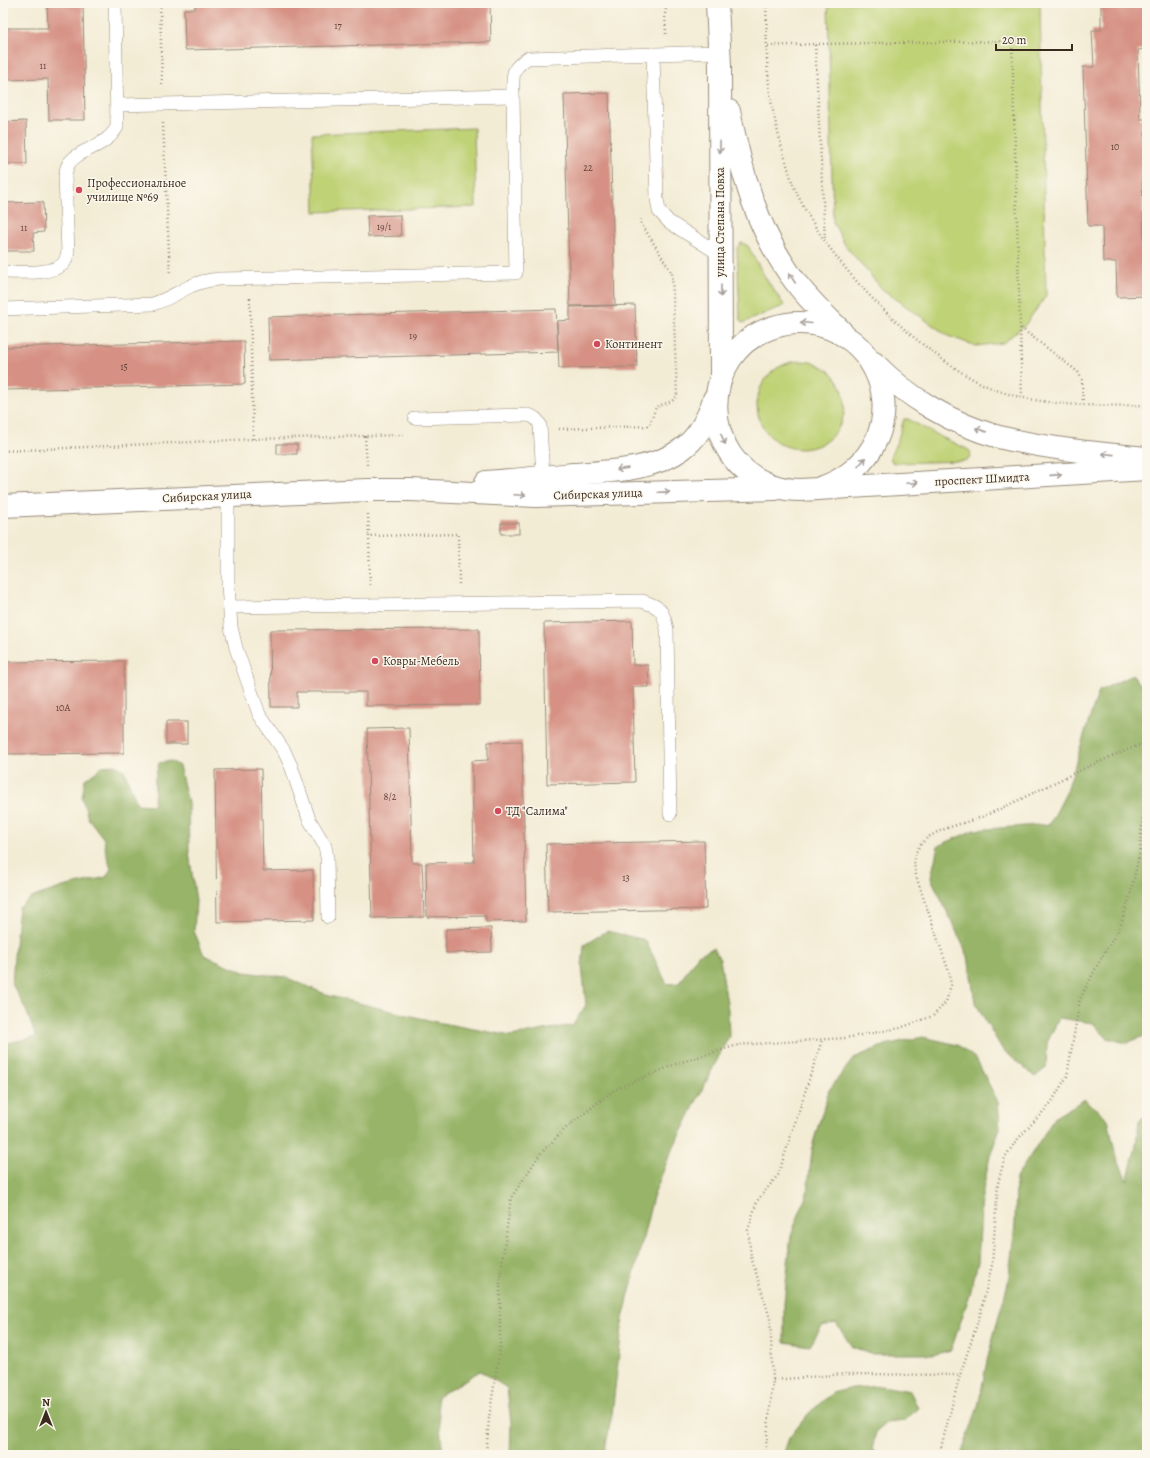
<svg xmlns="http://www.w3.org/2000/svg" width="1150" height="1458" viewBox="0 0 1150 1458" font-family="Alegreya,serif">
  <style>
    .green { fill: #bfd276; stroke: #7d7e4a }
    .forest { fill: #97b467; stroke: #696f42 }
    .building { fill: #d69184 }
    .lines { fill: none; stroke-linecap: round; stroke-linejoin: round }
    .lane-casing { stroke: #978b7a; stroke-width: 14 }
    .secondary-casing { stroke: #978b7a; stroke-width: 24 }
    .path { stroke: #978b7a; stroke-width: 2.5; stroke-dasharray: 1 3; stroke-linecap: butt }
    .lane { stroke: #fff; stroke-width: 13 }
    .secondary { stroke: #fff; stroke-width: 22 }
    .oneway { stroke: #a79f9a }
    .poi-dot { fill: #d1495b; stroke: #fbf7ec; stroke-width: 1.5 }
    .labels { text-anchor: middle; stroke-width: 3; stroke-linejoin: round; paint-order: stroke }
    .number-label { font-size: 10px; fill: #624438 }
    .poi-label { font-size: 12px; fill: #3b2a1e; stroke: #fbf7ec; text-anchor: start }
    .street-label { font-size: 12px; fill: #3b2a1e; stroke: #fbf7ec }
  </style>
  <rect width="100%" height="100%" fill="#fbf7ec"/>
  <filter id="ink" filterUnits="userSpaceOnUse"><feTurbulence type="fractalNoise" baseFrequency=".025" numOctaves="2"/><feDisplacementMap in="SourceGraphic" scale="8" xChannelSelector="R" yChannelSelector="G"/><feConvolveMatrix kernelMatrix="1 2 1 2 8 2 1 2 1" color-interpolation-filters="sRGB"/></filter>
  <filter id="wash" filterUnits="userSpaceOnUse"><feTurbulence type="fractalNoise" baseFrequency=".012" numOctaves="4" result="noise"/><feDisplacementMap in="SourceGraphic" scale="16" xChannelSelector="R" yChannelSelector="G"/><feGaussianBlur stdDeviation="0.9" result="paint"/><feColorMatrix in="noise" values="0 0 0 0 0 0 0 0 0 0 0 0 0 0 0 0 0 1.4 0 .05"/><feComposite in="paint" operator="in"/></filter>
  <g filter="url(#wash)">
    <rect width="100%" height="100%" fill="#f3ecd5"/>
    <g class="green">
      <polygon points="828,3 1040,3 1046,296 1025,325 1003,343 976,346 948,336 882,289 845,245 833,222"/>
      <polygon points="474,128 476,207 315,212 312,134"/>
      <polygon points="741,243 743,243 748,246 765,277 784,305 784,306 770,311 743,323 740,320 737,248"/>
      <circle cx="801" cy="405" r="44"/>
      <polygon points="904,419 908,419 935,434 967,449 971,452 970,458 964,461 895,463 892,462 890,457 898,439"/>
    </g>
    <g class="forest">
      <polygon points="1132,675 1147,691 1147,978 1145,983 1147,989 1147,1035 1126,1043 1107,1038 1093,1023 1059,1018 1047,1043 1046,1068 1035,1077 1002,1049 975,1002 968,956 931,878 938,846 974,830 1050,824 1067,791 1086,729 1099,691"/>
      <polygon points="171,761 179,766 188,803 189,852 196,901 194,931 204,955 244,972 285,977 330,996 436,1022 511,1036 573,1025 586,1005 582,966 584,945 607,931 645,940 667,984 679,983 698,955 713,948 720,959 728,1010 729,1036 670,1154 653,1197 623,1319 612,1414 604,1455 510,1455 511,1423 507,1388 480,1371 437,1397 443,1455 3,1455 3,1044 36,1037 26,1010 12,984 15,945 19,908 31,898 63,887 106,877 111,869 106,853 104,839 88,818 82,798 85,779 96,772 102,766 115,765 124,770 137,804 154,805 155,778 159,763"/>
      <polygon points="923,1037 958,1045 976,1059 998,1102 1000,1128 990,1156 982,1195 978,1262 970,1294 951,1350 936,1354 873,1354 852,1347 836,1323 822,1326 810,1346 784,1342 784,1304 791,1235 807,1194 813,1143 829,1090 854,1058 885,1045"/>
      <polygon points="1085,1099 1108,1119 1115,1152 1127,1181 1135,1151 1139,1121 1147,1114 1147,1455 961,1455 978,1407 988,1356 1008,1283 1015,1225 1016,1178 1055,1117"/>
      <polygon points="882,1386 910,1391 918,1408 905,1421 887,1423 876,1432 872,1450 879,1455 783,1455 789,1438 809,1413 832,1393 853,1388"/>
    </g>
    <g id="blocks">
      <g class="building">
        <polygon points="47,3 83,3 85,120 49,120 48,79 3,80 3,28 48,28"/>
        <polygon points="195,3 229,3 229,5 257,4 257,3 291,3 291,7 320,6 320,3 490,3 491,42 185,50 184,9 195,9"/>
        <polygon points="1120,3 1147,3 1147,49 1138,50 1140,119 1147,119 1147,132 1145,132 1147,177 1142,177 1144,241 1147,241 1147,296 1117,297 1116,262 1103,262 1102,226 1088,226 1083,67 1094,67 1092,30 1101,30 1101,4"/>
        <polygon points="609,93 615,305 570,306 564,94"/>
        <polygon points="26,121 27,164 3,164 3,122"/>
        <polygon points="43,202 44,232 33,233 34,251 3,251 3,203"/>
        <polygon points="400,215 401,236 368,237 367,216"/>
        <polygon points="635,305 637,367 559,368 557,321 570,320 570,307"/>
        <polygon points="556,309 558,352 269,360 268,317"/>
        <polygon points="244,341 245,384 3,390 3,347"/>
        <rect x="277" y="444" width="20" height="10"/>
        <rect x="501" y="523" width="18" height="11"/>
        <polygon points="632,621 633,665 648,665 649,687 633,687 635,782 547,784 544,623"/>
        <polygon points="479,629 480,705 366,706 366,692 297,692 297,707 271,707 270,630"/>
        <polygon points="124,661 124,753 3,754 3,662"/>
        <rect x="166" y="722" width="21" height="22"/>
        <polygon points="409,728 412,863 422,863 424,917 372,918 367,729"/>
        <polygon points="522,741 526,921 486,922 486,916 427,917 426,863 474,862 472,761 488,760 488,742"/>
        <polygon points="261,769 263,871 313,870 314,920 217,922 215,770"/>
        <polygon points="704,841 706,909 548,912 546,844"/>
        <polygon points="491,928 492,952 446,953 446,929"/>
      </g>
    </g>
  </g>
  <g filter="url(#ink)">
    <use href="#blocks" fill-opacity="0" stroke="#978b7a" stroke-width="1"/>
    <g class="lines">
      <g class="lane-casing">
        <g id="lane">
          <polyline points="653,54 657,199 659,211 669,222 721,255"/>
          <polyline points="117,105 513,96"/>
          <path d="M3,272c17,0 47,3 60,-8 3,-3 4,-8 5,-12l-3,-75c1,-3 1,-9 3,-12 10,-17 37,-16 49,-38l-2,-124"/>
          <path d="M3,309l150,-5c16,-5 23,-11 38,-18 8,-4 18,-6 28,-7l297,-6 -3,-177c0,-20 -3,-27 15,-38l191,-6"/>
          <path d="M415,418l112,-3c6,1 10,3 13,10l3,52"/>
          <polyline points="228,495 228,585 231,627 236,648 259,714 284,751 291,766 309,819 325,846 327,857 328,917"/>
          <path d="M230,607l412,-6c19,6 21,9 25,28l3,185"/>
        </g>
      </g>
      <g class="secondary-casing">
        <g id="secondary">
          <polyline points="717,3 720,66 721,376"/>
          <path d="M729,111c13,63 28,121 68,173 13,17 29,32 44,47"/>
          <path d="M874,363c33,34 78,61 125,74 48,12 98,16 148,21"/>
          <path d="M486,482c29,-2 58,-5 88,-8 35,-3 78,-3 108,-25 17,-12 26,-31 32,-50"/>
          <path d="M817,489c57,-16 86,-77 52,-129 -12,-19 -33,-32 -56,-36 -13,-2 -27,-1 -39,3 -77,24 -77,135 0,159 9,3 18,4 27,4l346,-21"/>
          <polyline points="3,506 367,490 411,490 536,496 775,489"/>
        </g>
      </g>
      <g class="path">
        <polyline points="160,3 162,84"/>
        <path d="M766,3c1,23 0,47 2,70 2,34 12,69 22,102 5,17 14,33 23,48 28,45 63,82 103,116 25,20 55,43 86,53 47,15 96,14 145,13"/>
        <polyline points="666,34 665,14 667,3"/>
        <polyline points="815,44 1012,41 1022,398"/>
        <polyline points="768,46 815,44 825,240"/>
        <polyline points="163,123 170,274"/>
        <polyline points="250,298 253,439"/>
        <polyline points="1021,328 1078,372 1082,380 1083,406"/>
        <polyline points="559,429 649,426 656,407 672,401 677,396 672,273 641,223 641,219"/>
        <polyline points="365,436 367,465"/>
        <polyline points="3,451 253,439 404,435"/>
        <polyline points="368,514 369,536 458,534 459,584"/>
        <polyline points="369,536 370,586"/>
        <polyline points="773,1380 844,1374 960,1375"/>
        <path d="M486,1455l3,-37 11,-71v-68l11,-81 29,-44 27,-27 47,-37 64,-27 60,-18 107,-7 55,-10 33,-12 13,-14 5,-17 -2,-13 -32,-93c-4,-15 -5,-27 8,-39 13,-12 42,-17 59,-24 28,-12 54,-26 82,-39 27,-13 54,-24 81,-35"/>
        <polyline points="765,1455 773,1380 770,1318 751,1257 748,1230 757,1201 778,1175 822,1040"/>
        <polyline points="939,1455 960,1375 980,1315 992,1265 998,1183 1005,1157 1016,1141 1051,1103 1067,1076 1080,999 1098,964 1120,927 1130,896 1140,851 1147,761"/>
      </g>
      <use href="#lane" class="lane"/>
      <use href="#secondary" class="secondary"/>
    </g>
    <defs><path id="oneway-shaft" d="M-6 0H5M1.5-3L5.5 0L1.5 3" fill="none" stroke-width="1.6" stroke-linecap="round" stroke-linejoin="round"/></defs>
    <g class="oneway">
      <use href="#oneway-shaft" transform="translate(720 147) rotate(90)"/>
      <use href="#oneway-shaft" transform="translate(792 278) rotate(-124)"/>
      <use href="#oneway-shaft" transform="translate(721 291) rotate(90)"/>
      <use href="#oneway-shaft" transform="translate(806 323) rotate(-175)"/>
      <use href="#oneway-shaft" transform="translate(981 430) rotate(-161)"/>
      <use href="#oneway-shaft" transform="translate(723 439) rotate(67)"/>
      <use href="#oneway-shaft" transform="translate(1108 454) rotate(-174)"/>
      <use href="#oneway-shaft" transform="translate(862 462) rotate(-49)"/>
      <use href="#oneway-shaft" transform="translate(622 469) rotate(172)"/>
      <use href="#oneway-shaft" transform="translate(1056 475) rotate(-4)"/>
      <use href="#oneway-shaft" transform="translate(912 483) rotate(-3)"/>
      <use href="#oneway-shaft" transform="translate(664 492) rotate(-2)"/>
      <use href="#oneway-shaft" transform="translate(520 495) rotate(3)"/>
    </g>
  </g>
  <g class="poi-dot">
    <circle cx="79" cy="190" r="4"/>
    <circle cx="597" cy="344" r="4"/>
    <circle cx="375" cy="661" r="4"/>
    <circle cx="498" cy="811" r="4"/>
  </g>
  <g class="labels">
    <g class="number-label">
      <text x="338" y="29">17</text>
      <text x="43" y="69">11</text>
      <text x="1115" y="150">10</text>
      <text x="588" y="171">22</text>
      <text x="384" y="230">19/1</text>
      <text x="24" y="231">11</text>
      <text x="413" y="339">19</text>
      <text x="124" y="370">15</text>
      <text x="63" y="711">10А</text>
      <text x="390" y="800">8/2</text>
      <text x="626" y="881">13</text>
    </g>
    <g class="poi-label">
      <text x="87" y="187">Профессиональное<tspan x="87" dy="14">училище №69</tspan></text>
      <text x="605" y="348">Континент</text>
      <text x="383" y="665">Ковры-Мебель</text>
      <text x="506" y="815">ТД "Салима"</text>
    </g>
    <g class="street-label">
      <text transform="translate(720 222) rotate(-90)" y="4">улица Степана Повха</text>
      <text transform="translate(982 479) rotate(-3)" y="4">проспект Шмидта</text>
      <text transform="translate(598 494) rotate(-2)" y="4">Сибирская улица</text>
      <text transform="translate(207 496) rotate(-3)" y="4">Сибирская улица</text>
    </g>
  </g>
  <rect width="1150" height="1458" fill="none" stroke="#fbf7ec" stroke-width="16"/>
  <g transform="translate(46 1412)" stroke="#fbf7ec" stroke-width="3" paint-order="stroke">
  <path d="M0-3L7 15L0 10L-7 15Z" fill="#3b2a1e"/>
  <text y="-6" font-size="11" font-weight="bold" text-anchor="middle" fill="#3b2a1e">N</text>
  </g>
  <path d="M996 44v6h76v-6" fill="none" stroke="#3b2a1e" stroke-width="2"/>
  <text x="1002" y="44" font-size="12" fill="#3b2a1e" stroke="#fbf7ec" stroke-width="3" paint-order="stroke">20 m</text>
</svg>
